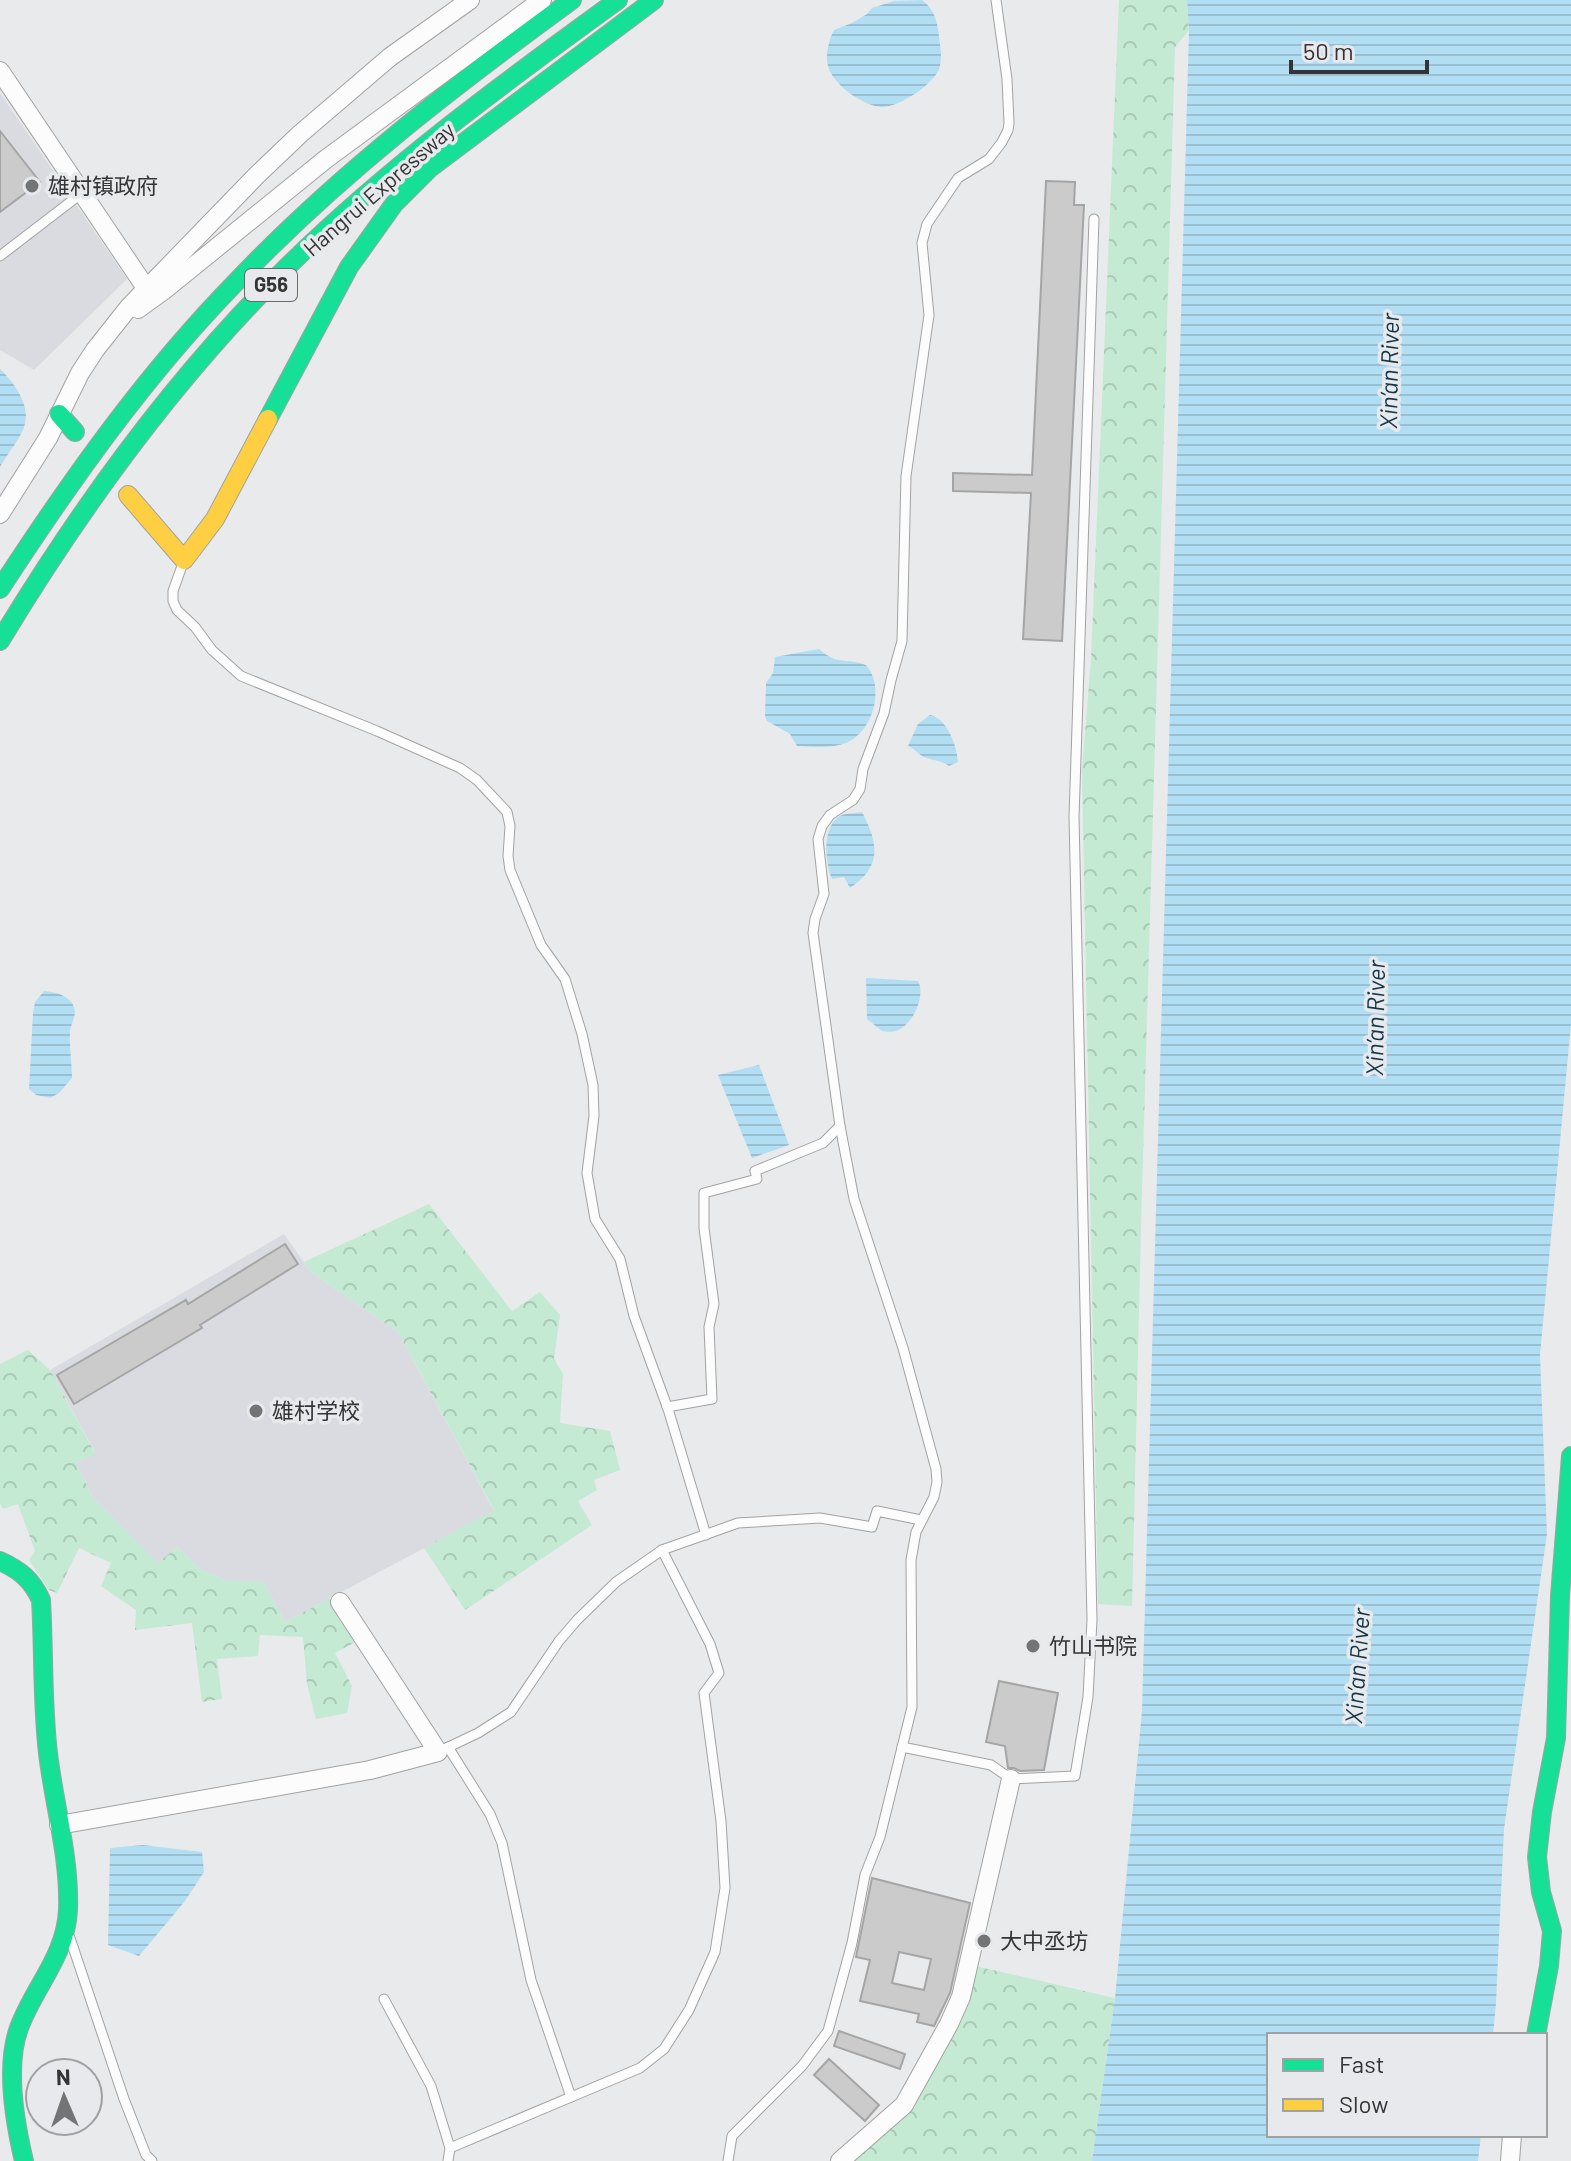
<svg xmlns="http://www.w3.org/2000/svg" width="1571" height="2161" viewBox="0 0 1571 2161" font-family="Barlow,'Noto Sans SC',sans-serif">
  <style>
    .built { fill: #d9dbe1 }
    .forest { fill: url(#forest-crowns) }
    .water { fill: url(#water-rules) }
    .building { fill: #cbcbcb; stroke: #a5a5a6; stroke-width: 2; fill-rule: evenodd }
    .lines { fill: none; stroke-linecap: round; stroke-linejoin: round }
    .lane-casing { stroke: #a2a2a3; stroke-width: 11 }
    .street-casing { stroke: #a2a2a3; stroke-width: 20 }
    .fast-casing { stroke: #a2a2a3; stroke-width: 20 }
    .slow-casing { stroke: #a2a2a3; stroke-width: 20 }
    .lane { stroke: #fcfcfc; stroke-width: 9 }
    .street { stroke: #fcfcfc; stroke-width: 18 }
    .fast { stroke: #16e098; stroke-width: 18 }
    .slow { stroke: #ffcf43; stroke-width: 18 }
    .poi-dot { fill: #737475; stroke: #e8e9ec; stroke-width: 3 }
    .labels { text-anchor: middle; stroke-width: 7; stroke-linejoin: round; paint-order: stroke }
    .shield { fill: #e8e9ec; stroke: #6a6a6c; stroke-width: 2 }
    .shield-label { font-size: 20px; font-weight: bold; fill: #343435 }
    .poi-label { font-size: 22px; fill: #343435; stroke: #e8e9ec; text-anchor: start }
    .street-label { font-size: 22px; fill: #343435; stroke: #e8e9ec }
    .water-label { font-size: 24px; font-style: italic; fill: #123747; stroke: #e8e9ec }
  </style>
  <defs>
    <pattern id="forest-crowns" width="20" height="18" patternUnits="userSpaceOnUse" patternTransform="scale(2)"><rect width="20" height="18" fill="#c4ead3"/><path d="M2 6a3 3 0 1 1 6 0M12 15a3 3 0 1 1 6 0" fill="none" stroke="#a9c9b6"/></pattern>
    <pattern id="water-rules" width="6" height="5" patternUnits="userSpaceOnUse" patternTransform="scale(2)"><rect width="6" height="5" fill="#b2def3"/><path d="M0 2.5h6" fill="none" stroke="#9abfd1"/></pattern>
  </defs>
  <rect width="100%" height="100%" fill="#e9eaeb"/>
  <g class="built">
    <polygon points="0,93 127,279 34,370 0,350"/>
    <polygon points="284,1234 311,1272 398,1332 494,1511 285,1622 263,1581 227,1581 201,1570 177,1547 158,1564 93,1498 76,1463 95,1452 50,1370"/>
  </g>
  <g class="forest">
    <polygon points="1119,0 1187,0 1189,30 1175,47 1141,1227 1132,1606 1098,1604 1082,771 1091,658"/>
    <polygon points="429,1204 512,1311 540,1292 560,1315 554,1359 563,1374 560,1423 610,1431 620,1470 594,1480 597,1490 578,1501 592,1525 465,1610 424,1548 494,1510 398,1332 311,1272 304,1262"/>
    <polygon points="28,1350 50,1370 95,1453 76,1463 93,1498 158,1563 177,1547 201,1570 227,1581 263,1581 285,1622 330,1598 357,1641 335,1653 352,1686 347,1713 316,1719 307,1684 303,1637 260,1635 258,1656 217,1659 222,1699 202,1702 192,1623 135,1630 136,1610 101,1586 111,1563 79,1548 57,1593 49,1590 29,1560 35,1551 18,1504 3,1509 0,1503 0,1364"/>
    <polygon points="975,1966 1115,1998 1092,2161 852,2161 909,2114 968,2005"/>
  </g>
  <g class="water">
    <path d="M922,0c15,11 16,27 18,44 1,8 2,17 -1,25 -5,15 -42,40 -59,38 -19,-3 -47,-22 -52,-41 -3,-10 1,-27 6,-36l18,-7 15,-9 5,-6 22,-7z"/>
    <polygon points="1187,0 1571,0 1571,1024 1540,1355 1547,1534 1504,1829 1496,2003 1493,2035 1269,2035 1269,2135 1481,2135 1478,2161 1092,2161 1115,1998 1142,1711 1189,30"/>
    <path d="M0,369c14,13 32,38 24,58 -5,14 -17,27 -24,40z"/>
    <path d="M819,649c19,17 26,8 47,16 19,21 8,65 -18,77 -16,7 -34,5 -51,4l-7,-12 -23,-13 -2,-5 1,-33 7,-10 2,-16z"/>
    <path d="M930,715c17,3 27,31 28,47l-9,4c-8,-6 -16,-5 -25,-9 -6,-3 -9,-8 -16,-11l10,-22z"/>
    <path d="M862,812c16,31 21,54 -12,76l-6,-11 -12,2c-7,-17 -11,-55 10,-64 6,-2 14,-2 20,-3z"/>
    <path d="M866,978l52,3c8,15 -5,44 -22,50 -4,1 -10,1 -14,0l-15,-12z"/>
    <path d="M44,991c12,1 29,5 31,20 0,7 -4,13 -5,20 -1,15 2,32 2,47l-13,15 -9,5 -14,-3 -7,-6 4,-77 2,-10z"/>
    <polygon points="759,1065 789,1145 752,1158 718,1075"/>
    <polygon points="143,1845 202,1852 204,1872 185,1901 139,1956 108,1945 110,1848"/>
  </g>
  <g class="building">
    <polygon points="0,131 40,182 0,212"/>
    <polygon points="1046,181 1075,182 1074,205 1084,205 1062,641 1023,639 1031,493 953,491 953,473 1032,475"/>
    <polygon points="285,1244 298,1264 200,1325 202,1328 74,1404 57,1375 186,1300 188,1304"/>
    <polygon points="999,1681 1058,1693 1044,1770 1020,1771 1014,1768 1008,1768 1005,1746 986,1742"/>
    <path d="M872,1878l98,25 -20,90 -16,33 -17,-4 2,-8 -59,-13 10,-41 -14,-3zM899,1952l32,7 -7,31 -32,-7z"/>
    <polygon points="839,2031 905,2054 900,2069 834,2046"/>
    <polygon points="829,2059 879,2105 865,2121 814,2075"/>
  </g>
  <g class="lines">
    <g class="lane-casing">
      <g id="lane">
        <polyline points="0,256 82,193"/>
        <polyline points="183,563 173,591 173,601 177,610 195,627 212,650 241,676 377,731 460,768 477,780 507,812 510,826 508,856 510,870 541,945 565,979 582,1034 593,1085 594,1116 587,1173 595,1219 620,1259 634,1316 668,1409 706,1535"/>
        <polyline points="667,1407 712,1399 709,1327 714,1304 704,1228 704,1193 757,1179 755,1171 823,1143 840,1126"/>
        <polyline points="448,1747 490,1814 502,1843 531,1980 571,2097"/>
        <polyline points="902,1747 991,1765 1011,1779 1075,1776 1088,1697 1092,1620 1074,817 1094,219"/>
        <polyline points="438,1752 478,1733 511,1712 559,1641 577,1620 616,1582 662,1550 738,1523 820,1518 872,1527 877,1511 921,1520"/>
        <polyline points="70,1938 124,2099 146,2155 152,2161"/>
        <polyline points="384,1999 431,2086 450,2148 448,2161"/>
        <polyline points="450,2148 640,2068 664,2049 689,2010 715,1952 725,1888 721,1821 704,1693 719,1673 710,1644 662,1550"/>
        <polyline points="728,2161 732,2136 802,2066 828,2031 852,1943 865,1875 880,1837 912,1707 911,1560 916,1532 934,1497 937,1482 936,1469 903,1348 854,1199 840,1126 813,933 815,919 824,894 818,839 822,826 830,815 853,800 860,789 863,769 884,713 891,680 902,641 906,476 929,315 922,243 927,224 958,178 989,159 1002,142 1008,130 1009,123 1007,79 996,0"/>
      </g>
    </g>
    <g class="street-casing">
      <g id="street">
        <polyline points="0,71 146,288"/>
        <polyline points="138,309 163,291 326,159 542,0"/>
        <polyline points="0,514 48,438 80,373 95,350 129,307 257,175 300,134 390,57 470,0"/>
        <polyline points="59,1825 370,1770 438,1752 340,1602"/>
        <polyline points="840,2161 904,2105 949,2024 961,1997 1011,1779"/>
        <polyline points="1510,2161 1512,2135"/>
      </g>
    </g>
    <g class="fast-casing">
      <g id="fast">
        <polyline points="59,414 75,432"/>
        <polyline points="268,419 349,267 394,204 430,168 654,0"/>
        <path d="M0,589c71,-109 146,-215 237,-308 101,-106 217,-195 335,-281"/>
        <path d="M0,641c81,-134 172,-260 283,-370 102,-101 219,-187 335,-271"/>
        <path d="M0,1561c20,9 32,19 41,39 3,51 1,102 7,153 6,52 22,104 20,157 -2,46 -34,77 -49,118 -14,38 -4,95 5,133"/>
        <polyline points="1536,2035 1549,1966 1552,1931 1541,1892 1537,1857 1542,1812 1556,1738 1560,1596 1571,1456"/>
      </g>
    </g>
    <g class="slow-casing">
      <polyline id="slow" points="128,495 184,560 215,519 268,419"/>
    </g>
    <use href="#lane" class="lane"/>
    <use href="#street" class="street"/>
    <use href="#fast" class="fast"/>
    <use href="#slow" class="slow"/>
  </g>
  <g class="poi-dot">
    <circle cx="32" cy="186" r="8"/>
    <circle cx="256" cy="1411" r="8"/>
    <circle cx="1033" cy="1646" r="8"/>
    <circle cx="984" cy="1941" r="8"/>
  </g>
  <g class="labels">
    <rect class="shield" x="245" y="269" width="52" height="32" rx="6"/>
    <g class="shield-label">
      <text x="271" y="292">G56</text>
    </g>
    <g class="poi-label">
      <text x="48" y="194">雄村镇政府</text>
      <text x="272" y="1419">雄村学校</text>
      <text x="1049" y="1654">竹山书院</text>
      <text x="1000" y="1949">大中丞坊</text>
    </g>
    <g class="street-label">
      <text transform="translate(379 189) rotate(-41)" y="8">Hangrui Expressway</text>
    </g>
    <g class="water-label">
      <text transform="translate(1390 371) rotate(-89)" y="8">Xin’an River</text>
      <text transform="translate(1376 1018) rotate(-89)" y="8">Xin’an River</text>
      <text transform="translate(1358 1666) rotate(-86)" y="8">Xin’an River</text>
    </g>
  </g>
  <rect x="1267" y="2033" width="280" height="104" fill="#e8e9ec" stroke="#a0a1a3" stroke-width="2"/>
  <rect x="1283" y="2059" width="40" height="12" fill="#16e098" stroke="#a0a1a3" stroke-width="2"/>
  <text x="1339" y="2073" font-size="24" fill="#343435">Fast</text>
  <rect x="1283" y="2099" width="40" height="12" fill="#ffcf43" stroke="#a0a1a3" stroke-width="2"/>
  <text x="1339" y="2113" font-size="24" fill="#343435">Slow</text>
  <g transform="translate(64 2097) rotate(358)"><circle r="38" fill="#e8e9ec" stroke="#a0a1a3" stroke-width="2"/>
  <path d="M0-6L14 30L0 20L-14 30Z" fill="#737475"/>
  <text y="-12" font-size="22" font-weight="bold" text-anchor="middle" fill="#343435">N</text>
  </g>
  <path d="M1291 60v12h136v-12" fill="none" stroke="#343435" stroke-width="4"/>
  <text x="1303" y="60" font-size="24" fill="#343435" stroke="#e8e9ec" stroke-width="6" paint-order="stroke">50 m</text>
</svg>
